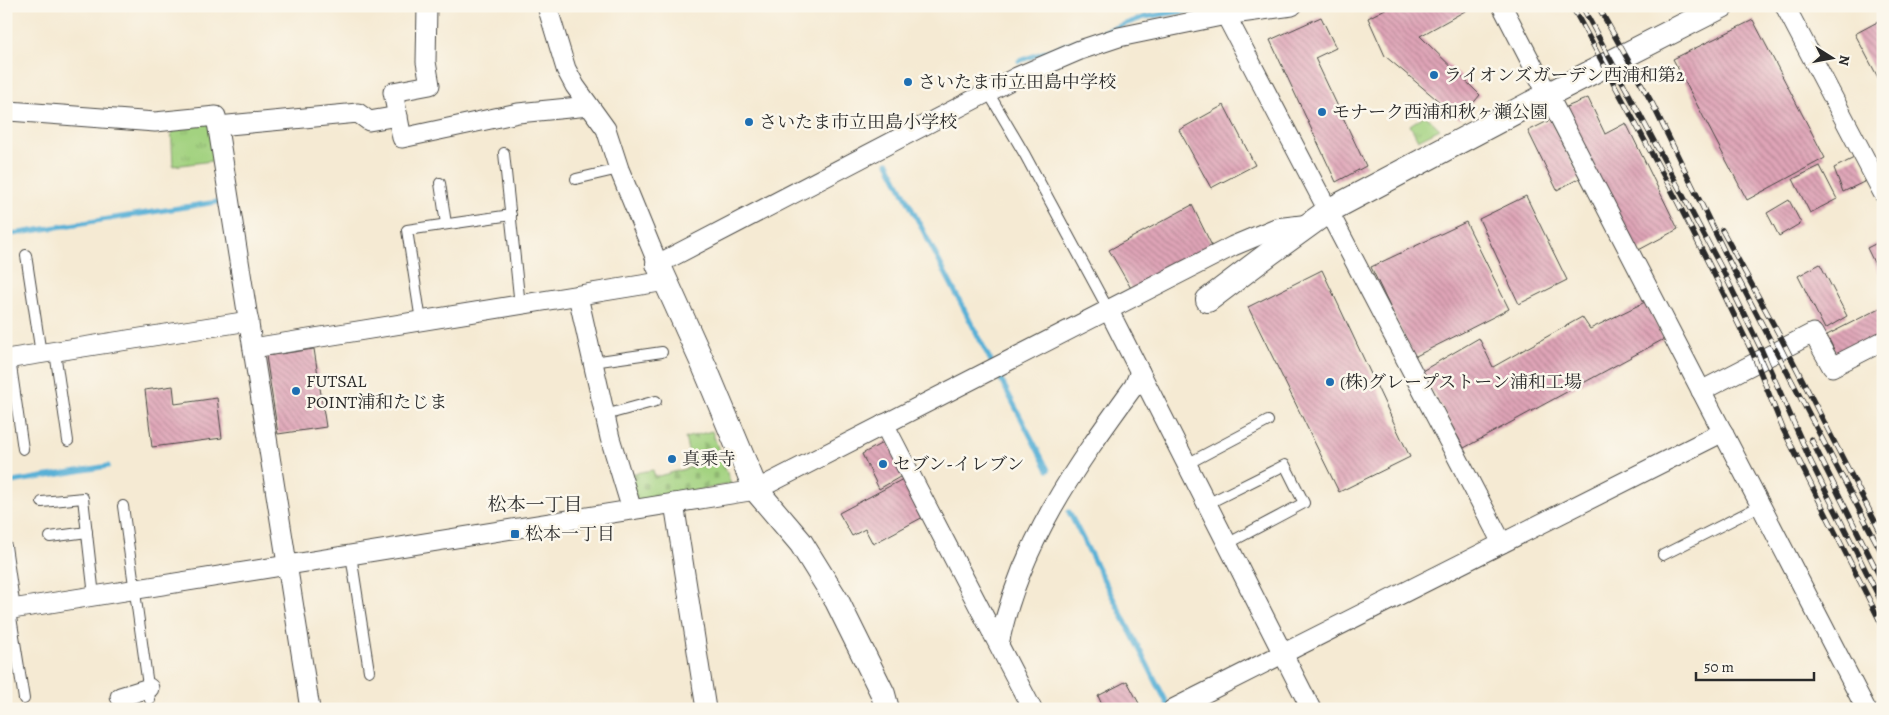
<svg xmlns="http://www.w3.org/2000/svg" width="1889" height="715" viewBox="0 0 1889 715" font-family="Alegreya,'Noto Serif JP',serif">
  <style>
    .cemetery { fill: url(#cemetery-stones); stroke: #677e56 }
    .park { fill: url(#park-tufts); stroke: #677e56 }
    .lines { fill: none; stroke-linecap: round; stroke-linejoin: round }
    .stream { stroke: #59b0d6; stroke-width: 5 }
    .building { fill: url(#building-back-hatch) }
    .service-casing { stroke: #494844; stroke-width: 12 }
    .minor-casing { stroke: #494844; stroke-width: 21 }
    .tertiary-casing { stroke: #494844; stroke-width: 26 }
    .service { stroke: #fff; stroke-width: 10 }
    .minor { stroke: #fff; stroke-width: 19 }
    .tertiary { stroke: #fff; stroke-width: 24 }
    .rail-casing { stroke: #2b2b2b; stroke-width: 5.5 }
    .rail { stroke: #fbf7ec; stroke-width: 4; stroke-dasharray: 11; stroke-linecap: butt }
    .poi-dot { fill: #1f6fb2; stroke: #fbf7ec; stroke-width: 2 }
    .labels { text-anchor: middle; stroke-width: 5; stroke-linejoin: round; paint-order: stroke }
    .poi-label { font-size: 18px; fill: #2b2b2b; stroke: #fbf7ec; text-anchor: start }
    .neighbourhood-label { font-size: 19px; fill: #2b2b2b; stroke: #fbf7ec }
  </style>
  <defs>
    <pattern id="cemetery-stones" width="16" height="16" patternUnits="userSpaceOnUse" patternTransform="scale(1.25)"><rect width="16" height="16" fill="#a3d280"/><path d="M2 7V4a2 2 0 0 1 4 0v3zM10 15v-3a2 2 0 0 1 4 0v3z" fill="#8cb46f"/></pattern>
    <pattern id="park-tufts" width="24" height="20" patternUnits="userSpaceOnUse" patternTransform="scale(1.25)"><rect width="24" height="20" fill="#a3d280"/><path d="M3 7l-1-3M5 7V3M7 7l1-3M15 17l-1-3M17 17v-4M19 17l1-3" fill="none" stroke="#8cb46f"/></pattern>
    <pattern id="building-back-hatch" width="6" height="6" patternUnits="userSpaceOnUse" patternTransform="scale(1.25)"><rect width="6" height="6" fill="#dfa4b7"/><path d="M-1 5l2 2M0 0l6 6M5-1l2 2" fill="none" stroke="#b58695"/></pattern>
  </defs>
  <rect width="100%" height="100%" fill="#fbf7ec"/>
  <filter id="ink" filterUnits="userSpaceOnUse"><feTurbulence type="fractalNoise" baseFrequency=".02" numOctaves="2"/><feDisplacementMap in="SourceGraphic" scale="10" xChannelSelector="R" yChannelSelector="G"/><feConvolveMatrix kernelMatrix="1 2 1 2 8 2 1 2 1" color-interpolation-filters="sRGB"/></filter>
  <filter id="wash" filterUnits="userSpaceOnUse"><feTurbulence type="fractalNoise" baseFrequency=".0096" numOctaves="4" result="noise"/><feDisplacementMap in="SourceGraphic" scale="20" xChannelSelector="R" yChannelSelector="G"/><feGaussianBlur stdDeviation="1.12" result="paint"/><feColorMatrix in="noise" values="0 0 0 0 0 0 0 0 0 0 0 0 0 0 0 0 0 1.4 0 .05"/><feComposite in="paint" operator="in"/></filter>
  <g filter="url(#wash)">
    <rect width="100%" height="100%" fill="#f5ead3"/>
    <polygon class="cemetery" points="712,431 731,484 644,501 636,500 629,474 653,470 655,477 692,467 685,438"/>
    <g class="park">
      <polygon points="1425,115 1440,129 1418,140 1410,125"/>
      <polygon points="214,119 220,160 173,166 171,123"/>
    </g>
    <g class="lines">
      <g class="stream">
        <polyline points="1019,61 1145,17 1218,6"/>
        <polyline points="888,163 993,365"/>
        <polyline points="6,235 223,201"/>
        <polyline points="997,372 1048,470"/>
        <polyline points="6,483 108,466"/>
        <polyline points="1069,512 1169,707"/>
      </g>
    </g>
    <g id="blocks">
      <g class="building">
        <polygon points="1391,6 1474,6 1420,36 1480,95 1460,119 1385,56 1368,18"/>
        <polygon points="1321,17 1336,48 1315,58 1366,166 1336,182 1270,40"/>
        <polygon points="1883,19 1883,87 1855,34"/>
        <polygon points="1753,20 1825,158 1747,200 1673,59"/>
        <polygon points="1588,98 1605,134 1626,123 1678,229 1635,252 1564,108"/>
        <polygon points="1224,105 1255,165 1211,188 1179,130"/>
        <polygon points="1550,120 1580,178 1557,190 1528,131"/>
        <polygon points="1858,156 1868,180 1843,192 1834,168"/>
        <polygon points="1820,166 1837,199 1810,213 1793,179"/>
        <polygon points="1526,196 1567,280 1519,304 1479,219"/>
        <polygon points="1789,200 1801,223 1779,236 1767,213"/>
        <polygon points="1192,205 1212,246 1132,290 1109,250"/>
        <polygon points="1466,222 1509,309 1414,357 1371,267"/>
        <polygon points="1883,240 1883,281 1867,248"/>
        <polygon points="1820,264 1847,316 1825,329 1798,276"/>
        <polygon points="1322,270 1410,457 1339,492 1248,307"/>
        <polygon points="1645,302 1664,339 1464,448 1422,371 1479,338 1493,367 1582,317 1590,329"/>
        <polygon points="1882,307 1883,334 1838,358 1827,335"/>
        <polygon points="314,349 326,427 278,434 266,356"/>
        <polygon points="173,386 175,404 217,398 222,438 152,447 145,390"/>
        <polygon points="888,440 905,474 879,489 862,454"/>
        <polygon points="905,478 925,516 873,544 865,529 852,536 839,513"/>
        <polygon points="1127,681 1142,709 1104,709 1098,696"/>
      </g>
    </g>
  </g>
  <g filter="url(#ink)">
    <use href="#blocks" fill-opacity="0" stroke="#494844" stroke-width="1"/>
    <g class="lines">
      <g class="service-casing">
        <g id="service">
          <polyline points="988,92 1025,155 1108,309"/>
          <polyline points="504,153 520,306"/>
          <polyline points="576,179 619,169"/>
          <polyline points="440,183 446,224"/>
          <polyline points="26,255 41,354"/>
          <polyline points="421,321 407,230 511,215"/>
          <polyline points="55,352 68,441"/>
          <polyline points="10,359 23,449"/>
          <polyline points="593,362 662,352"/>
          <polyline points="605,415 656,401"/>
          <polyline points="1187,464 1268,421"/>
          <polyline points="42,502 83,498 94,596"/>
          <polyline points="1207,504 1285,465 1304,503 1227,544"/>
          <polyline points="123,506 150,700"/>
          <polyline points="50,537 87,532"/>
          <polyline points="6,546 15,609 11,617 24,699"/>
          <polyline points="351,555 369,671"/>
          <polyline points="1663,555 1760,506"/>
        </g>
      </g>
      <g class="minor-casing">
        <g id="minor">
          <polyline points="427,6 426,62 430,85 393,92 402,138 518,113 589,106"/>
          <polyline points="547,6 566,69 575,86 606,129 619,169 658,264 1017,77 1080,50 1119,37 1226,15 1292,6"/>
          <polyline points="1221,6 1502,543"/>
          <polyline points="1502,6 1866,709"/>
          <polyline points="1785,6 1883,193"/>
          <polyline points="9,111 155,122 216,116 310,709"/>
          <polyline points="218,126 358,113 369,121 398,116"/>
          <polyline points="578,296 610,438 632,510"/>
          <polyline points="1108,309 1311,709"/>
          <polyline points="253,348 666,281"/>
          <polyline points="6,359 249,321"/>
          <polyline points="1701,391 1813,333 1832,367 1883,341"/>
          <polyline points="884,424 1032,709"/>
          <polyline points="674,503 706,709"/>
          <polyline points="6,610 756,490 1233,246 1276,228 1310,224"/>
          <path d="M999,644c21,-100 76,-177 135,-258l6,-14"/>
          <polyline points="120,697 149,688"/>
          <polyline points="1173,709 1723,432"/>
        </g>
      </g>
      <g class="tertiary-casing">
        <g id="tertiary">
          <polyline points="658,264 705,368 756,490 801,543 837,601 883,694 887,709"/>
          <polyline points="1208,300 1270,253 1328,211 1547,95 1722,6"/>
        </g>
      </g>
      <use href="#service" class="service"/>
      <use href="#minor" class="minor"/>
      <use href="#tertiary" class="tertiary"/>
      <g class="rail-casing">
        <g id="rail">
          <polyline points="1572,6 1673,193 1714,274 1753,354 1783,429 1883,627"/>
          <polyline points="1582,6 1722,269 1762,351 1811,462 1883,605"/>
          <polyline points="1598,6 1652,103 1731,265 1883,555"/>
          <polyline points="1722,230 1782,340 1883,537"/>
          <polyline points="1811,439 1883,583"/>
        </g>
      </g>
      <use href="#rail" class="rail"/>
    </g>
  </g>
  <g class="poi-dot">
    <circle cx="1434" cy="75" r="5"/>
    <circle cx="908" cy="82" r="5"/>
    <circle cx="1322" cy="112" r="5"/>
    <circle cx="749" cy="122" r="5"/>
    <circle cx="1330" cy="382" r="5"/>
    <circle cx="296" cy="391" r="5"/>
    <circle cx="672" cy="459" r="5"/>
    <circle cx="883" cy="464" r="5"/>
    <rect x="510" y="529" width="10" height="10" rx="2.5"/>
  </g>
  <g class="labels">
    <g class="poi-label">
      <text x="1444" y="81">ライオンズガーデン西浦和第2</text>
      <text x="918" y="88">さいたま市立田島中学校</text>
      <text x="1332" y="118">モナーク西浦和秋ヶ瀬公園</text>
      <text x="759" y="128">さいたま市立田島小学校</text>
      <text x="306" y="387">FUTSAL<tspan x="306" dy="21">POINT浦和たじま</tspan></text>
      <text x="1340" y="388">(株)グレープストーン浦和工場</text>
      <text x="682" y="465">真乗寺</text>
      <text x="893" y="470">セブン-イレブン</text>
      <text x="525" y="540">松本一丁目</text>
    </g>
    <g class="neighbourhood-label">
      <text x="535" y="511">松本一丁目</text>
    </g>
  </g>
  <rect width="1889" height="715" fill="none" stroke="#fbf7ec" stroke-width="25"/>
  <g transform="translate(1832 58) rotate(101)" stroke="#fbf7ec" stroke-width="4" paint-order="stroke">
  <path d="M0-4L9 19L0 12L-9 19Z" fill="#2b2b2b"/>
  <text y="-8" font-size="14" font-weight="bold" text-anchor="middle" fill="#2b2b2b">N</text>
  </g>
  <path d="M1696 672v8h118v-8" fill="none" stroke="#2b2b2b" stroke-width="2.5"/>
  <text x="1704" y="672" font-size="15" fill="#2b2b2b" stroke="#fbf7ec" stroke-width="4" paint-order="stroke">50 m</text>
</svg>
